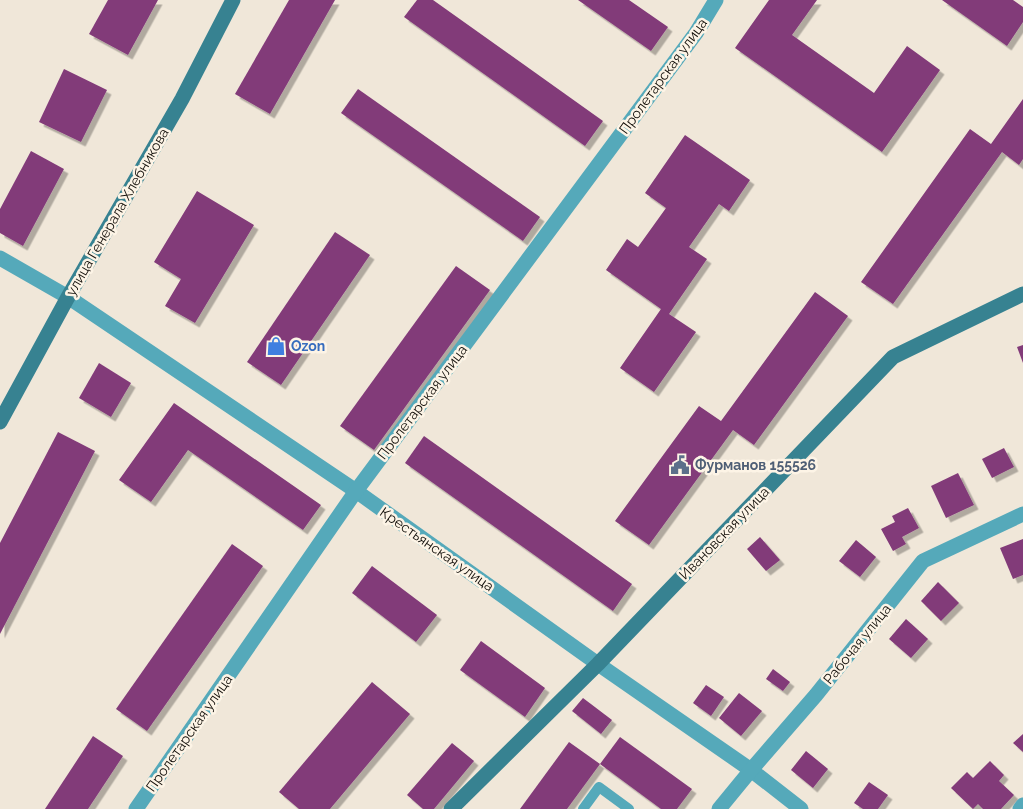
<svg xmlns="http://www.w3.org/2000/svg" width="1023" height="809" viewBox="0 0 1023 809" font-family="Raleway,sans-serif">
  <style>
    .building { fill: #823a79; filter: url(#shadow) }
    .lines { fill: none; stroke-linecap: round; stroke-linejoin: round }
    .lane { stroke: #55a9ba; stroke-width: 10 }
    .street { stroke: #55a9ba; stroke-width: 15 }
    .secondary { stroke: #378291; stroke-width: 15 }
    .labels { text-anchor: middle; stroke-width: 5; stroke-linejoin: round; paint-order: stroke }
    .street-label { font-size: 14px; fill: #100d08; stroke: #fdf4e6 }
    .shop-label { font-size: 14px; font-weight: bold; fill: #366cbe; stroke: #fdf4e6; text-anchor: start }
    .service-label { font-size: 14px; font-weight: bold; fill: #4e5e75; stroke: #fdf4e6; text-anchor: start }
  </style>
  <defs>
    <filter id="shadow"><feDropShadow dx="4.5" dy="4.5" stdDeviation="0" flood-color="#0004"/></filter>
  </defs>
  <rect width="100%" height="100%" fill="#f0e7d9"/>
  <g class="building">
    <polygon points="108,0 158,0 128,55 89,34"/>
    <polygon points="289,0 335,0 270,114 235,94"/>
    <polygon points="417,0 433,0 603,121 585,146 404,17"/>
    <polygon points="578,0 629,0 668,27 651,51"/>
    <polygon points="769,0 817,0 792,35 874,93 907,46 940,70 882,152 735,48"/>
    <polygon points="942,0 1013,0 1023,7 1023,22 1007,46"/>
    <polygon points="64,69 107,90 81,142 39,122"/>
    <polygon points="358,89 540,217 523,241 341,113"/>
    <polygon points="1023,99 1023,159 1019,165 1002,152 893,304 861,282 970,129 991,144"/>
    <polygon points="685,135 750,180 729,211 719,204 689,247 707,259 669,314 696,332 654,392 620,368 661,309 606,270 627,239 638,247 666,208 645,193"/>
    <polygon points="31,151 64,169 23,246 0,233 0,209"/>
    <polygon points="197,191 254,225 195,323 165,306 181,279 154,262"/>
    <polygon points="335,232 370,255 281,385 247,362"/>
    <polygon points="456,266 490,290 374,450 340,426"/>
    <polygon points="815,292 848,316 754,445 733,430 649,545 615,521 699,406 721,421"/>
    <polygon points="1023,345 1023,363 1017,347"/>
    <polygon points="99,363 131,383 111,417 79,398"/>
    <polygon points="174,403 321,505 303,530 188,450 151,502 119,480"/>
    <polygon points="58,432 95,451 0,634 0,543"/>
    <polygon points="424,436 632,584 613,611 405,463"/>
    <polygon points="1004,448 1014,467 992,478 982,459"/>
    <polygon points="958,473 974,505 946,518 931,486"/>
    <polygon points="908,508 919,528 902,537 906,544 893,551 881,529 895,522 892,516"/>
    <polygon points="760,537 780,560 766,571 747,549"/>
    <polygon points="1023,539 1023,575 1013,579 1000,548"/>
    <polygon points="856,540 876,557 860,577 839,561"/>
    <polygon points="232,544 263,566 147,731 116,709"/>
    <polygon points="372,566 437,615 416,642 352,593"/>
    <polygon points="938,582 959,603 941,621 921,601"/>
    <polygon points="906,619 928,639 911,658 889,639"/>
    <polygon points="481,641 545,688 525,717 460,670"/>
    <polygon points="773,669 790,682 783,691 766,679"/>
    <polygon points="372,682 410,714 330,809 299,809 279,792"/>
    <polygon points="706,685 724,697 711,716 693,703"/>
    <polygon points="739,693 762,711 741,736 719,718"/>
    <polygon points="583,698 612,720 601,734 572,711"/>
    <polygon points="1023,734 1023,752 1013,743"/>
    <polygon points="93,736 123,756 88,809 45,809"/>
    <polygon points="620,737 692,789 677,809 661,809 600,764"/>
    <polygon points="569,742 600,764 567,809 520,809"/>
    <polygon points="452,743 474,761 434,809 423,809 407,795"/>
    <polygon points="806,751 828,769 813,788 791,770"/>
    <polygon points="990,761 1004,775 999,781 1014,795 1001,809 983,809 978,804 973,809 951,788 967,772 973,778"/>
    <polygon points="869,782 888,795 878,809 863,809 854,803"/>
  </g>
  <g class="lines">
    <polyline class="lane" points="583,809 599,787 629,809"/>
    <g class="street">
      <polyline points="0,258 68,297 356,491 598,664 751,770 801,809"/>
      <polyline points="136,809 356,491 696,33 716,0"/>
      <polyline points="719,809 751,770 816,695 923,561 1023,514"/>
      <polyline points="1020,809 1023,805"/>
    </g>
    <g class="secondary">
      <polyline points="0,422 68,297 182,99 233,0"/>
      <polyline points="451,809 598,664 893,357 1023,294"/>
    </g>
  </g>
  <defs>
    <g id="shop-bare" transform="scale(1.5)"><path d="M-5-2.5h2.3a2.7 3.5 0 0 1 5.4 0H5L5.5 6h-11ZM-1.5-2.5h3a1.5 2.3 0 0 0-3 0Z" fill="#3f7fe0" stroke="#fdf4e6" stroke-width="2.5" paint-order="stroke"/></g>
    <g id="civic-bare" transform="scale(1.5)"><path d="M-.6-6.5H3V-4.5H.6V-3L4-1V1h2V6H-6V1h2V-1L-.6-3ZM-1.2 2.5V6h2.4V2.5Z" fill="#5c6f8a" stroke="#fdf4e6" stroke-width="2.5" paint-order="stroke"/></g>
  </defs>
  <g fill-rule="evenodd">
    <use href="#shop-bare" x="276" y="346"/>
    <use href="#civic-bare" x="680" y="465"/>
  </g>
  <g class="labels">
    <g class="street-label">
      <text transform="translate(663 76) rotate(-54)" y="5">Пролетарская улица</text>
      <text transform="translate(117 212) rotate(-60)" y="5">улица Генерала Хлебникова</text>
      <text transform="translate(422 402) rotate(-53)" y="5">Пролетарская улица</text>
      <text transform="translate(724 533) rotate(-46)" y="5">Ивановская улица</text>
      <text transform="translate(437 549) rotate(35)" y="5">Крестьянская улица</text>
      <text transform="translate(857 644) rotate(-51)" y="5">Рабочая улица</text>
      <text transform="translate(189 733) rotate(-55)" y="5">Пролетарская улица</text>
    </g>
    <g class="shop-label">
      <text x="291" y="351">Ozon</text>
    </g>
    <g class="service-label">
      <text x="695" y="470">Фурманов 155526</text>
    </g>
  </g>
</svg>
